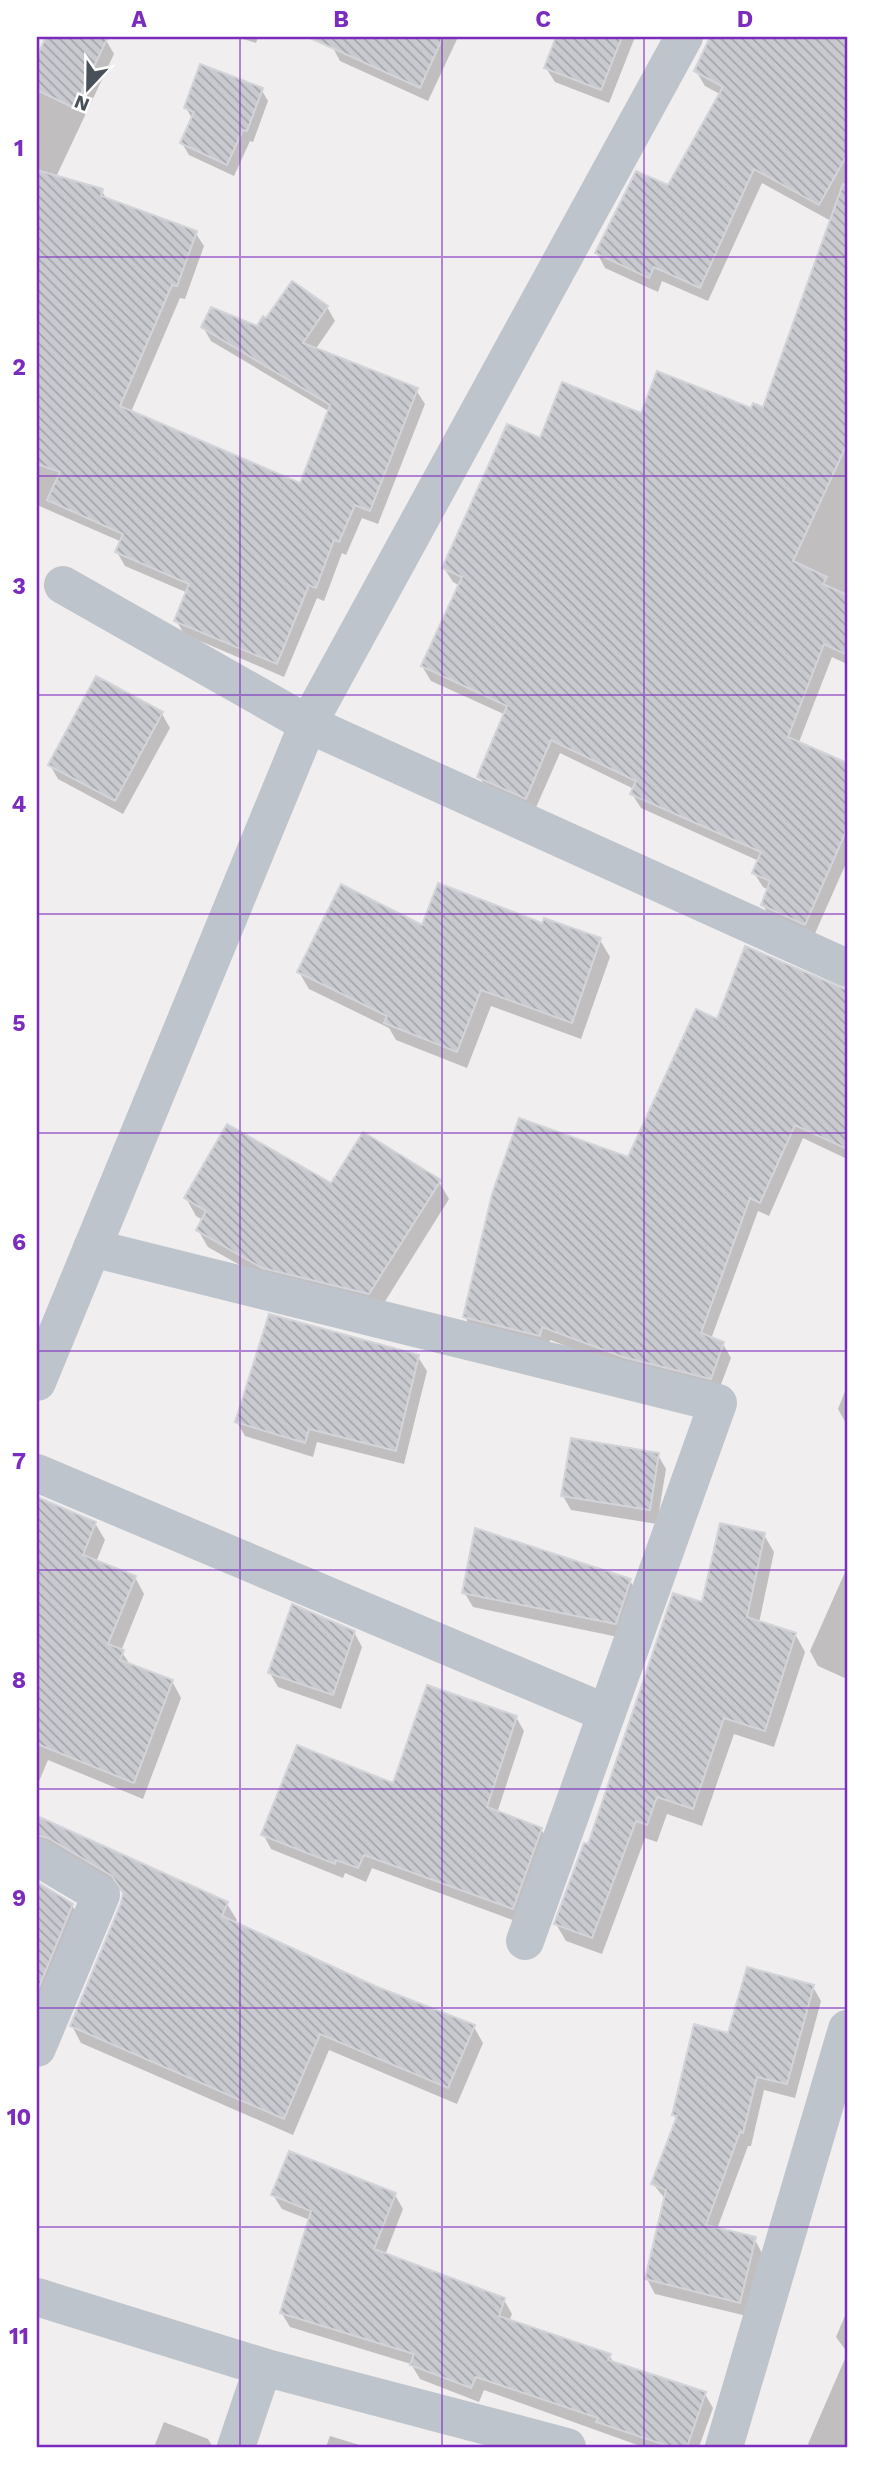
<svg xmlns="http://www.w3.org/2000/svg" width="884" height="2484" viewBox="0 0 884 2484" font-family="'Work Sans',sans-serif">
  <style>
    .shadow { fill: #0003 }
    .building { fill: url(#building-back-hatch); stroke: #d2d4d9; stroke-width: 2 }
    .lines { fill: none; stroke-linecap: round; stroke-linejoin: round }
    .minor { stroke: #bec4cb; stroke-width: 38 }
    .grid { fill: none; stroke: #7b2cbf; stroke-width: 2; stroke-opacity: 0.55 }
    .neatline { fill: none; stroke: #7b2cbf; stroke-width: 2.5 }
    .grid-label { font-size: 23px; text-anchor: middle; font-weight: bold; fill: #7b2cbf }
  </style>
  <defs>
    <pattern id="building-back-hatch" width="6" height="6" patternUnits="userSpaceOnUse" patternTransform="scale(1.75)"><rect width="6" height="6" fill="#c9cad0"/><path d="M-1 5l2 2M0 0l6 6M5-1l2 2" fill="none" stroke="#a5a6ac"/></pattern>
  </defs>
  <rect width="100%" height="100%" fill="#f0eeee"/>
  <g class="shadow">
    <polygon points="48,37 100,37 106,40 114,54 56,177 102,191 107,200 195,232 204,246 185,299 180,298 131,412 301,485 330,412 211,341 203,327 258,328 267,320 327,307 335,321 315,350 416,390 425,404 378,524 362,518 346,555 342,553 324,601 317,598 284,677 184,634 176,620 188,593 125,566 117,552 122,542 37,505 37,60"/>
    <polygon points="237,37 258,37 256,43"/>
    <polygon points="336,37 458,37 428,101 340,61 332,46"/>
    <polygon points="558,37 635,37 609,103 555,82 546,68"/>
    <polygon points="712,37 781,37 809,49 816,37 847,37 847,664 832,657 799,742 847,765 847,861 813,938 771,919 763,905 769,890 763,887 754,873 759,861 641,808 632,794 634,789 560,753 534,812 488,791 479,776 506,715 431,681 422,666 460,586 453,582 444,568 541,441 642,415 764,410 831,221 762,183 708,301 662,281 658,292 605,268 597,253 669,187 720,94 705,86 696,71"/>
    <polygon points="261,89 268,101 253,142 250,141 234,176 189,155 182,143 193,120 186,108"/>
    <polygon points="162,714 170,728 123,814 58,779 50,765"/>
    <polygon points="543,925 600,940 610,957 581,1039 491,1006 467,1068 396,1040 389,1028 309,989 299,972"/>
    <polygon points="718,1021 830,1033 847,1042 847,1159 803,1138 769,1216 758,1211 711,1339 723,1344 731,1358 718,1392 633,1371 550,1340 548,1350 473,1331 465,1317 629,1159"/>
    <polygon points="439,1182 449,1199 379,1311 273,1284 208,1247 198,1230 203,1220 196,1216 186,1198 331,1186"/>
    <polygon points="418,1357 427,1371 404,1464 317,1442 313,1457 245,1436 237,1422"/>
    <polygon points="847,1386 847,1425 838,1409"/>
    <polygon points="658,1455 666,1469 657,1524 571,1510 563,1496"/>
    <polygon points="37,1499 95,1523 105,1540 96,1562 135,1577 144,1594 121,1651 131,1666 172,1681 181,1698 143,1799 48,1760 37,1786"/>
    <polygon points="764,1535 774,1552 759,1623 795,1634 805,1652 774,1747 734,1734 702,1826 667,1814 657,1842 645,1838 602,1954 566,1941 556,1924 703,1604"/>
    <polygon points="846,1570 847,1570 847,1679 818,1666 810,1651"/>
    <polygon points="630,1581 639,1595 623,1638 473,1607 464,1592"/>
    <polygon points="354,1632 362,1647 341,1709 278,1687 270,1673"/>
    <polygon points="516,1717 524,1731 497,1813 541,1829 550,1844 521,1923 372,1868 366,1882 345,1873 343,1878 271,1849 263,1834 394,1786"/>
    <polygon points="37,1818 227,1904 237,1920 235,1924 375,1987 474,2027 483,2043 457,2104 329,2050 293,2135 81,2043 72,2026 123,1904 124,1893 59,1854 37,1854"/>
    <polygon points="37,1884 72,1905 82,1922 37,2023"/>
    <polygon points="813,1987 821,2001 795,2098 764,2090 751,2146 748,2146 717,2229 754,2238 762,2253 747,2316 655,2294 647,2279 666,2200 653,2184 677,2121 674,2115 729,2035"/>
    <polygon points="273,2195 395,2195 403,2209 385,2255 504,2300 512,2314 509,2321 609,2355 614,2363 705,2394 713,2408 699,2447 643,2447 484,2390 479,2402 420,2379 411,2364 290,2327 281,2312 310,2220 282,2209"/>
    <polygon points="847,2311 847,2352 836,2337"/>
    <polygon points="847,2354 847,2447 811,2447 808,2444"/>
    <polygon points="164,2422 208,2439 213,2447 154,2447"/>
    <polygon points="330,2436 366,2447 326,2447"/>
  </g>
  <g class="building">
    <polygon points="46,37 108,37 74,108 37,90 37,56"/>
    <polygon points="308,37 443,37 420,88"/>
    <polygon points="556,37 622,37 601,90 544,68"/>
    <polygon points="710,37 847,37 847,155 819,205 754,169 700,288 654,267 649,278 595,253 636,171 668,185 723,87 694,71"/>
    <polygon points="200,64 263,88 247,131 243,130 227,165 180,143 194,112 184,108"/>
    <polygon points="37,170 103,189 101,196 197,231 177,286 172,285 120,406 300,483 330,405 201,327 211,307 257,326 263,316 266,318 292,281 328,306 303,343 418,388 370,511 355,505 339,542 334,540 316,588 309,585 277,664 174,621 189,584 115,552 123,534 47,500 60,472 37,464"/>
    <polygon points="843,184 847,185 847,444 793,561 827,577 823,584 847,595 847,655 824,644 788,737 847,763 847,829 805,925 761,905 770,881 752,873 761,852 630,794 636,781 551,740 526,799 477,777 507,706 421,666 462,577 442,568 507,424 540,438 562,382 641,413 657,371 751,408 753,403 763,407"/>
    <polygon points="96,676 163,712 115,801 48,765"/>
    <polygon points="438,883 542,923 544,918 601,938 572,1023 481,990 457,1052 384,1023 387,1016 297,972 341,884 422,925"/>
    <polygon points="745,946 847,990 847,1149 795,1125 760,1203 750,1198 701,1333 724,1342 711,1379 623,1357 542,1327 540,1336 463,1317 492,1194 519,1118 628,1157 696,1009 717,1019"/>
    <polygon points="227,1124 331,1183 363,1132 441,1180 369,1294 262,1268 196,1230 206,1211 184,1198"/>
    <polygon points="269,1314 419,1355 396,1451 309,1429 305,1443 235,1422"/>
    <polygon points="571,1438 659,1453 650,1510 561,1496"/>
    <polygon points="37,1497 96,1522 83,1555 136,1576 108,1644 124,1650 120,1660 173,1680 134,1783 37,1744"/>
    <polygon points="720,1523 765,1533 747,1617 796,1633 765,1731 724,1718 693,1809 657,1797 647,1825 636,1821 592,1938 554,1924 584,1843 588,1844 673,1593 702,1602"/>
    <polygon points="475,1528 631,1579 616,1624 462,1593"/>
    <polygon points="292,1604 355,1631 333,1695 268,1673"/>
    <polygon points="427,1685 517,1716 487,1807 542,1828 513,1909 364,1855 358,1868 336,1860 335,1864 261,1835 297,1745 393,1783"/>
    <polygon points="37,1816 228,1902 222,1916 375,1986 475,2025 448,2088 320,2034 284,2119 70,2026 121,1903 123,1893 112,1876 48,1838 37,1835"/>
    <polygon points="37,1882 73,1904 37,1992"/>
    <polygon points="747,1967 814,1985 787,2084 757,2077 743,2133 740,2132 706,2225 756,2237 740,2303 645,2279 666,2190 651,2184 677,2116 672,2115 694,2024 728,2033"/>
    <polygon points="289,2151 396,2193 374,2249 505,2298 499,2316 611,2354 608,2360 706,2392 687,2447 671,2447 596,2422 598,2418 476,2377 471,2388 410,2365 414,2354 280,2313 311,2211 271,2195"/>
  </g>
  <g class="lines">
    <g class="minor">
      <polyline points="63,585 308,724 847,968"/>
      <polyline points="92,1248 718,1403 525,1941"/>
      <polyline points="37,1382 308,724 684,37"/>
      <polyline points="37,1473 606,1713"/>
      <polyline points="37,1857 101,1895 37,2048"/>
      <polyline points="37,2297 263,2367 567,2447"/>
      <polyline points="236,2447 263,2367"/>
      <polyline points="724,2447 847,2029"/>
    </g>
  </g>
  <path class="grid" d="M240,37v2410M442,37v2410M644,37v2410M37,257h810M37,476h810M37,695h810M37,914h810M37,1133h810M37,1351h810M37,1570h810M37,1789h810M37,2008h810M37,2227h810"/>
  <rect width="884" height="2484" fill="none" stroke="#ffffff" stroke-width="77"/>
  <g transform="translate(88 88) rotate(202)" stroke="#ffffff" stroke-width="5" paint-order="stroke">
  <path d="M0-5L12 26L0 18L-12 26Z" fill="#485059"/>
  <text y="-10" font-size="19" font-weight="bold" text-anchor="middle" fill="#485059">N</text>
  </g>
  <rect x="38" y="38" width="808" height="2408" class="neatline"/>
  <g class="grid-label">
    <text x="139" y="27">A</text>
    <text x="341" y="27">B</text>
    <text x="543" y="27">C</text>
    <text x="745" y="27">D</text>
    <text x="19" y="156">1</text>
    <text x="19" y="375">2</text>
    <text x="19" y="594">3</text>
    <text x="19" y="812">4</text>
    <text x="19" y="1031">5</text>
    <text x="19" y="1250">6</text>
    <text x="19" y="1469">7</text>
    <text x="19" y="1688">8</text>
    <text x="19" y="1906">9</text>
    <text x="19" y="2125">10</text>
    <text x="19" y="2344">11</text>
  </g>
</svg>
